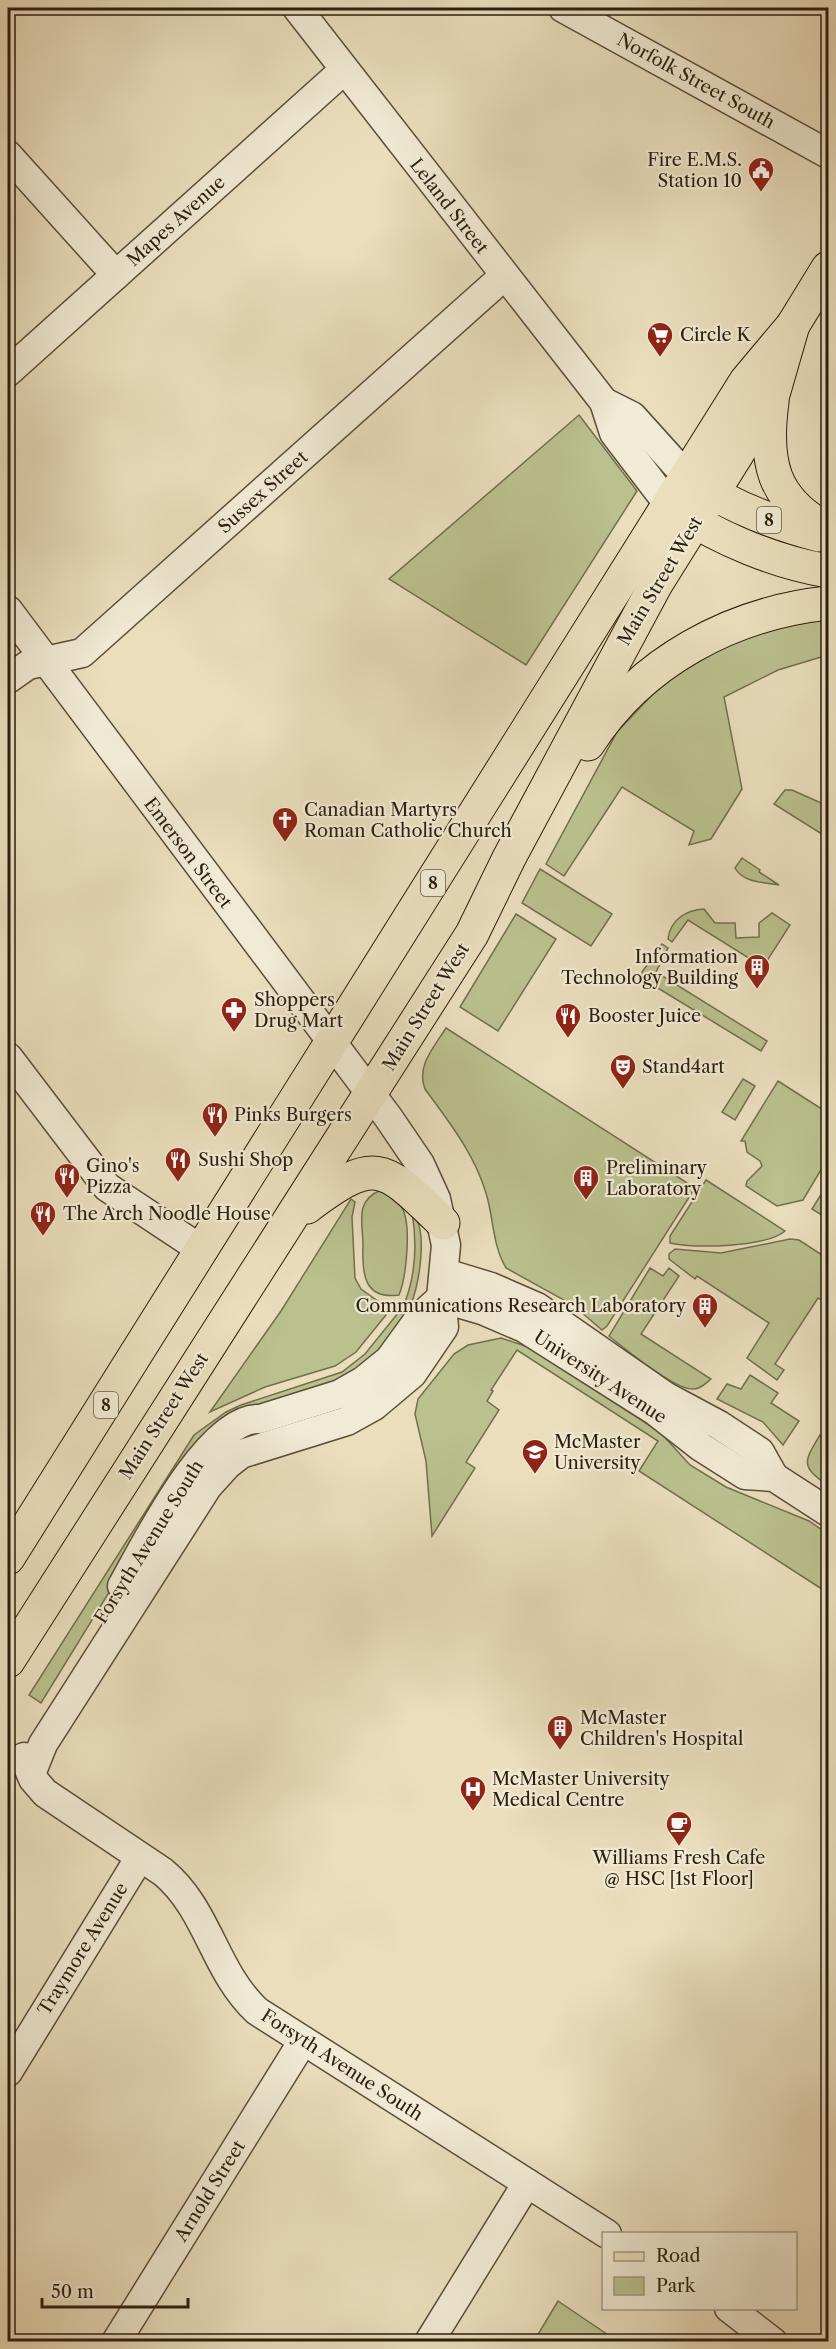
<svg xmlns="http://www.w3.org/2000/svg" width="836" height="2349" viewBox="0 0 836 2349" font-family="'Libre Caslon Text',serif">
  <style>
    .green { fill: #bac08e; stroke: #726f4e; stroke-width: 1.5 }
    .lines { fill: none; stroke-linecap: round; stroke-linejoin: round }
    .minor-casing { stroke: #5b4e3a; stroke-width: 31 }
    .major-casing { stroke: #2b1e0f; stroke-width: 35 }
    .minor { stroke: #f1ead4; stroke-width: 28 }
    .major { stroke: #eadebd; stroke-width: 33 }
    .labels { text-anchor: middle; stroke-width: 4.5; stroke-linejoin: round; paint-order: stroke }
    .shield { fill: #f1ead4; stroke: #665b4a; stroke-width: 1.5 }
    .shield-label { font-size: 16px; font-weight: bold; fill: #2b1e0f }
    .street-label { font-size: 18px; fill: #2b1e0f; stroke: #f1ead4 }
    .poi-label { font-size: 18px; fill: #2b1e0f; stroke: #f1ead4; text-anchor: start }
  </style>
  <rect width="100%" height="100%" fill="#eadebd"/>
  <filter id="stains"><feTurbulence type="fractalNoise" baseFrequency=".00333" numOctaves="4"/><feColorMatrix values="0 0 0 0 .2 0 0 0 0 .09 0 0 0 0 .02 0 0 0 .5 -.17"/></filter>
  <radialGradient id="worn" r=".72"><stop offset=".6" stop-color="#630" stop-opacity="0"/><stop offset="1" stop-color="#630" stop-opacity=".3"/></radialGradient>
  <g class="green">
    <polygon points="579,415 637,491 526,665 389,579"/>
    <polygon points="828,610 828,655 778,670 724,697 742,789 711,839 689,845 694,831 622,787 564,876 546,864 617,732 652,695 687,666 722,646"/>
    <polygon points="785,790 792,790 828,806 828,838 774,804"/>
    <path d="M742,858l18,12 -1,2 20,13c-15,-3 -36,-2 -44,-17z"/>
    <polygon points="540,869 612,914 591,946 522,903"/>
    <path d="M704,909l11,14h20l1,15 23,-1v-14l13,-10 18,12 -27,42 -75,-47 -16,22 -4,-3c2,-19 18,-29 36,-30z"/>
    <polygon points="516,914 556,939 498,1031 460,1007"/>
    <polygon points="662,944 668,948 656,972 767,1041 761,1051 643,979 642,972"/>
    <path d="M446,1028l249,160 -88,138 -5,4 -29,-25 -67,-37c-14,-24 -12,-49 -20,-75 -12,-40 -37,-71 -61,-104 -9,-23 9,-42 21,-61z"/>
    <polygon points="743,1079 755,1086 735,1120 722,1112"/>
    <polygon points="778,1081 828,1113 828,1158 803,1200 777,1206 746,1186 747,1181 762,1166 760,1161 747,1152 745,1141 741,1141"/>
    <path d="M706,1180l79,51c-18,16 -91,18 -115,12v-7z"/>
    <polygon points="828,1183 828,1219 812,1209"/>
    <path d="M381,1190c6,5 14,9 19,15 13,15 6,73 -1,90 -36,5 -37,-23 -36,-49 0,-23 -9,-45 18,-56z"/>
    <polygon points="351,1199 355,1202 352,1217 355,1278 361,1289 382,1304 386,1315 356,1352 335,1366 265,1387 210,1412 281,1311"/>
    <path d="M412,1212c17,18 7,73 -2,95l-5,-5c11,-29 12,-60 7,-90z"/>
    <polygon points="790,1239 799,1240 828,1259 828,1298 826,1297 823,1301 818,1298 775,1364 784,1370 777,1380 747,1358 769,1323 697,1276 695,1279 669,1259 669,1254 675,1249 721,1253"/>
    <path d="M650,1268l13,8 6,-8 10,8 -38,58 70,45c-5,4 -10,10 -17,10 -18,2 -69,-40 -85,-53z"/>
    <polygon points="398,1313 407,1315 367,1364 191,1459 41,1703 29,1695 194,1435 226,1412 241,1405 342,1372 365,1354"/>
    <polygon points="501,1338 528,1347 660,1432 690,1465 726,1487 809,1521 828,1534 828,1593 639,1471 658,1441 517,1350 491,1390 493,1391 487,1401 499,1410 466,1462 475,1468 432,1536 426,1461 415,1414 418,1399 454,1354 468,1345"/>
    <polygon points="750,1375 778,1393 771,1403 799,1421 783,1445 763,1422 717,1399 727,1384 741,1389"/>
    <path d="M820,1435l8,5v46c-27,-20 -25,-23 -8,-51z"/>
    <polygon points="558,2301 617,2341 534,2341"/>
  </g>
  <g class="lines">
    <g class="minor-casing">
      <g id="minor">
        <polyline points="297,8 604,402 614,433 669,505"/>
        <polyline points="563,8 828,154"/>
        <polyline points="8,155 116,275"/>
        <polyline points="8,372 344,70"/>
        <polyline points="604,402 632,416 687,477"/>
        <polyline points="8,610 388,1117 420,1164 436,1199 446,1245 441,1298 444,1327 412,1374 374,1406 347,1421 241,1454 227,1465 208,1486 43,1744 31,1774"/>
        <polyline points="8,679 28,665 82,653 504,276"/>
        <polyline points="8,1057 107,1187 202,1250"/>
        <polyline points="445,1273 491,1287 537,1307 665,1396 719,1425 760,1452 774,1477"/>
        <polyline points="441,1298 482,1310 524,1328 655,1411 701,1447 745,1475 774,1477 828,1512"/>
        <path d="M122,1586c22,-39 87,-171 138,-167l80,-25 23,-13 26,-21 32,-44 20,-18"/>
        <path d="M24,1757l9,22 12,14 118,79c45,37 51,99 94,139l350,223"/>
        <polyline points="8,2072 140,1857"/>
        <polyline points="729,2308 773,2342"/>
        <polyline points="116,2342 303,2041"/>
        <polyline points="429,2342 527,2183"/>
      </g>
    </g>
    <g class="major-casing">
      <g id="major">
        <path d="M772,402c-8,60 0,98 56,128"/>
        <path d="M696,483c38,25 78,40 123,52"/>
        <path d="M678,511c44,29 98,51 150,60"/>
        <path d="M588,744c52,-82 144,-131 240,-141"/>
        <path d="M307,1207c70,-53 77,-41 136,16"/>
        <polyline points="8,1558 746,381 793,325 828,268"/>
        <polyline points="8,1661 472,934 509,858 656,584 772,398 793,325"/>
      </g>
    </g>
    <use href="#minor" class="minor"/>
    <use href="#major" class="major"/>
  </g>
  <defs>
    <g id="civic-pin" transform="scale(1.35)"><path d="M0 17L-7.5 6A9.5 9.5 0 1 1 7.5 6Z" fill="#8f2418" stroke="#f1ead4"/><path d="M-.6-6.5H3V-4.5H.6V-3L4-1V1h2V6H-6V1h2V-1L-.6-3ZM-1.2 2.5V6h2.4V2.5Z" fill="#fff"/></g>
    <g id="supermarket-pin" transform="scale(1.35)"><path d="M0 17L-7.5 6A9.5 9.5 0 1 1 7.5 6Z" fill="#8f2418" stroke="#f1ead4"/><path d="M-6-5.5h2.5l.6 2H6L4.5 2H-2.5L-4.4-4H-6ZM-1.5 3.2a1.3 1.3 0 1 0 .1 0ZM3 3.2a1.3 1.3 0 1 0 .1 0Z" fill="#fff"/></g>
    <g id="church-pin" transform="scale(1.35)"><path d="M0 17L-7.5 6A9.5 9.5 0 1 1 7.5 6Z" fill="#8f2418" stroke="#f1ead4"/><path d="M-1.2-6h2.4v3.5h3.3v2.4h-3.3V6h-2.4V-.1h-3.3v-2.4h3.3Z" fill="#fff"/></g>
    <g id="building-pin" transform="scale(1.35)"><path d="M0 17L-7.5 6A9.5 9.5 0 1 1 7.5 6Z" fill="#8f2418" stroke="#f1ead4"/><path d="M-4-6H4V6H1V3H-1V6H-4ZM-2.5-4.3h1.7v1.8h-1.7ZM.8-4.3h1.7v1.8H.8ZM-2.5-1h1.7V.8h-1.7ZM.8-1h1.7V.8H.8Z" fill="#fff"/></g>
    <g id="pharmacy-pin" transform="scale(1.35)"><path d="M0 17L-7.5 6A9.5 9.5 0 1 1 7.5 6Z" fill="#8f2418" stroke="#f1ead4"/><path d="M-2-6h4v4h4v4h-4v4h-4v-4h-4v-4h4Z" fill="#fff"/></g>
    <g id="restaurant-pin" transform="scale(1.35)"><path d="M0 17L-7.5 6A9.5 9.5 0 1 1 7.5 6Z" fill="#8f2418" stroke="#f1ead4"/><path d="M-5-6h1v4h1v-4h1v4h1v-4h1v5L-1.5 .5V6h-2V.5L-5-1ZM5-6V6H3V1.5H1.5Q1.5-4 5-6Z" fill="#fff"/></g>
    <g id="theatre-pin" transform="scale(1.35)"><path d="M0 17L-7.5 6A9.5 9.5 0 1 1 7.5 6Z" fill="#8f2418" stroke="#f1ead4"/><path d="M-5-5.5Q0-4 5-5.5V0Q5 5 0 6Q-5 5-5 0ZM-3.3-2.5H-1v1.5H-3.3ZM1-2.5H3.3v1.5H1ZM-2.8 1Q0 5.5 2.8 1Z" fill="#fff"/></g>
    <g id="university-pin" transform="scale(1.35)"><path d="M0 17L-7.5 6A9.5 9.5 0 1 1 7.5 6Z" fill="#8f2418" stroke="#f1ead4"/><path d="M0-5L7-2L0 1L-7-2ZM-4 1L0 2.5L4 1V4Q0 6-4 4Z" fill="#fff"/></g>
    <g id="hospital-pin" transform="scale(1.35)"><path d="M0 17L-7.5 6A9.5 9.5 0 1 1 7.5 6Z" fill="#8f2418" stroke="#f1ead4"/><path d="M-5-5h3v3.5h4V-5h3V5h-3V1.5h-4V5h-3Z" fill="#fff"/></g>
    <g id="cafe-pin" transform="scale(1.35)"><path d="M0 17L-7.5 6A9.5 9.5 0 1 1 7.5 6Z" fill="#8f2418" stroke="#f1ead4"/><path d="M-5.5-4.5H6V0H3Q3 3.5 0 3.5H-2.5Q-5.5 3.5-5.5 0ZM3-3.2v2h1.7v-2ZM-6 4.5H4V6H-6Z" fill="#fff"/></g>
  </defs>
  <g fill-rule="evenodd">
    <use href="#civic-pin" x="761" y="170"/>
    <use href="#supermarket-pin" x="660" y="335"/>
    <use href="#church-pin" x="285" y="820"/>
    <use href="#building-pin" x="757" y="967"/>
    <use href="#pharmacy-pin" x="234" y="1010"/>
    <use href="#restaurant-pin" x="568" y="1016"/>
    <use href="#theatre-pin" x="623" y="1067"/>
    <use href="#restaurant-pin" x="215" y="1115"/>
    <use href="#restaurant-pin" x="178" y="1160"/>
    <use href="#restaurant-pin" x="67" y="1176"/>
    <use href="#building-pin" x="586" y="1178"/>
    <use href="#restaurant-pin" x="43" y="1214"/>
    <use href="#building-pin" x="705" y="1306"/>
    <use href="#university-pin" x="535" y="1452"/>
    <use href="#building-pin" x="560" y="1728"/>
    <use href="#hospital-pin" x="473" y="1789"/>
    <use href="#cafe-pin" x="679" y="1824"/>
  </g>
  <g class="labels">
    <g class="shield">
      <rect x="757" y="507" width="24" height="26" rx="4.5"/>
      <rect x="421" y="870" width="24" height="26" rx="4.5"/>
      <rect x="94" y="1392" width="24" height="26" rx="4.5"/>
    </g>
    <g class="shield-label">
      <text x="769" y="526">8</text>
      <text x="433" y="889">8</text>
      <text x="106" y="1411">8</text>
    </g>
    <g class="street-label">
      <text transform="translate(696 81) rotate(29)" y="6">Norfolk Street South</text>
      <text transform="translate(449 206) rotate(52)" y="6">Leland Street</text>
      <text transform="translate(176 221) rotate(-42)" y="6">Mapes Avenue</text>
      <text transform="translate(263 492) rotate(-42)" y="6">Sussex Street</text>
      <text transform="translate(660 581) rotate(-59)" y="6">Main Street West</text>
      <text transform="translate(188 853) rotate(53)" y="6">Emerson Street</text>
      <text transform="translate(426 1007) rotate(-58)" y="6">Main Street West</text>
      <text transform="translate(600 1377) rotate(33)" y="6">University Avenue</text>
      <text transform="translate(164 1416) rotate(-57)" y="6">Main Street West</text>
      <text transform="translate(149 1542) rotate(-58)" y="6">Forsyth Avenue South</text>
      <text transform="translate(83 1949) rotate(-58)" y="6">Traymore Avenue</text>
      <text transform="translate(342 2065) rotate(33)" y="6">Forsyth Avenue South</text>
      <text transform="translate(210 2191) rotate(-58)" y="6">Arnold Street</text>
    </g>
    <g class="poi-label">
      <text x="742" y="166" text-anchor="end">Fire E.M.S.<tspan x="742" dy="21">Station 10</tspan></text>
      <text x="680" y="341">Circle K</text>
      <text x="304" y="816">Canadian Martyrs<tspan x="304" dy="21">Roman Catholic Church</tspan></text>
      <text x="738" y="963" text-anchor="end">Information<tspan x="738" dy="21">Technology Building</tspan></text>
      <text x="254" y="1006">Shoppers<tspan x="254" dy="21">Drug Mart</tspan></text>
      <text x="588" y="1022">Booster Juice</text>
      <text x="642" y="1073">Stand4art</text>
      <text x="234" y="1121">Pinks Burgers</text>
      <text x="198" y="1166">Sushi Shop</text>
      <text x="86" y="1172">Gino's<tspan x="86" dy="21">Pizza</tspan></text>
      <text x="606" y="1174">Preliminary<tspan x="606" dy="21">Laboratory</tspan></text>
      <text x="63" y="1220">The Arch Noodle House</text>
      <text x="686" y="1312" text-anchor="end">Communications Research Laboratory</text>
      <text x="554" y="1448">McMaster<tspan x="554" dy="21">University</tspan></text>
      <text x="580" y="1724">McMaster<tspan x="580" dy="21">Children's Hospital</tspan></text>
      <text x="492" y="1785">McMaster University<tspan x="492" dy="21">Medical Centre</tspan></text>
      <text x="679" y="1864" text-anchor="middle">Williams Fresh Cafe<tspan x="679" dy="21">@ HSC [1st Floor]</tspan></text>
    </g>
  </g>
  <rect width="836" height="2349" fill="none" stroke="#eadebd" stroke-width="30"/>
  <rect x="9" y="9" width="818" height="2331" fill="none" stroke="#2b1e0f" stroke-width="3"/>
  <rect x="15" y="15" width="806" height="2319" fill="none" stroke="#2b1e0f" stroke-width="1.5"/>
  <rect x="602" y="2232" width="195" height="78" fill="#f1ead4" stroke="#a29885" stroke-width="1.5"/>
  <rect x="614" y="2252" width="30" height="9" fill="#eadebd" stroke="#a29885" stroke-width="1.5"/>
  <text x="656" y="2262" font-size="18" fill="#2b1e0f">Road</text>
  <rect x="614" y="2277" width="30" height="18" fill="#bac08e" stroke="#a29885" stroke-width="1.5"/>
  <text x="656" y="2292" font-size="18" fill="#2b1e0f">Park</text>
  <path d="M42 2298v9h146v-9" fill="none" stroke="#2b1e0f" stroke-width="3"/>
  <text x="51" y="2298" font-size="18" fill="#2b1e0f" stroke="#f1ead4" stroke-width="4.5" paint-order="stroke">50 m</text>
  <rect width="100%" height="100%" filter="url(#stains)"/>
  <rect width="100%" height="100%" fill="url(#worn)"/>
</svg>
